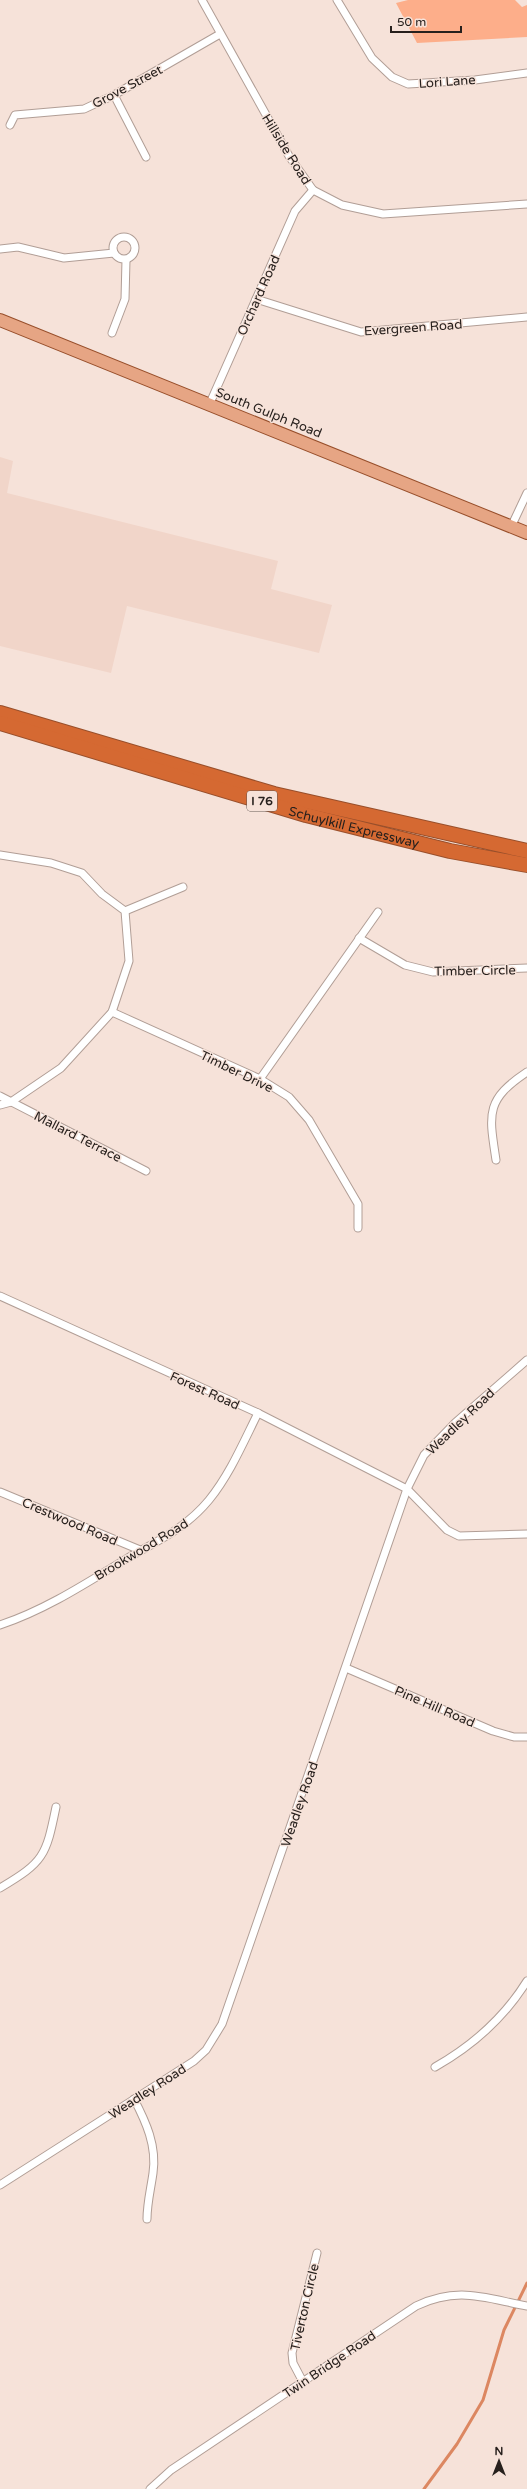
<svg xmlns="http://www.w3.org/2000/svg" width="527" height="2489" viewBox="0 0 527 2489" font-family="'Varela Round',sans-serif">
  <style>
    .built { fill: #f1d5c9 }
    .green { fill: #fdae8a }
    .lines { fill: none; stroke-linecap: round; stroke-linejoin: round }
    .stream { stroke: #dc8761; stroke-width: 3 }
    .street-casing { stroke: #b19e96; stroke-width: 9 }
    .primary-casing { stroke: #984f2b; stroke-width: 14 }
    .highway-casing { stroke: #984f2b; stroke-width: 16 }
    .street { stroke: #fff; stroke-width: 7 }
    .primary { stroke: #e6a584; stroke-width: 12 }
    .highway { stroke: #d56932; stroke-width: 14 }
    .labels { text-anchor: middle; stroke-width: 3; stroke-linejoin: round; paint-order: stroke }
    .shield { fill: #f6e2d9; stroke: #655a55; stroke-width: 1 }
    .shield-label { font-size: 12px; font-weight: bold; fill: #27201d }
    .street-label { font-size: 13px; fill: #27201d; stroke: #f6e2d9 }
  </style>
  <rect width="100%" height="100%" fill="#f6e2d9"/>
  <polygon class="built" points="0,457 13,461 7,493 278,561 271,589 332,605 319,653 127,606 111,673 0,646"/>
  <polygon class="green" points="408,0 515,0 522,7 527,5 527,37 417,43 396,3"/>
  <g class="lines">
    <polyline class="stream" points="424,2489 457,2444 483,2400 504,2330 527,2283"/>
    <g class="street-casing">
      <g id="street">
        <polyline points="202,0 289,156 313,190 342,205 383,214 527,204"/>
        <polyline points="337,0 372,58 392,77 408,84 475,80 527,73"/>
        <polyline points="114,95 146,157"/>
        <polyline points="10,125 15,115 84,109 114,95 220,34"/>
        <circle cx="124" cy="248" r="11"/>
        <polyline points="0,249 18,247 64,258 114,253"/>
        <polyline points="256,299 361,332 527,317"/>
        <polyline points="112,333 125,299 126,260"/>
        <polyline points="210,403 295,211 313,190"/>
        <polyline points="511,527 527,493"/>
        <polyline points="0,855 51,863 82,873 102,894 125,911 129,961 112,1012 61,1068 11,1102 0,1105"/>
        <polyline points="125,911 183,887"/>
        <polyline points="359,938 405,965 433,972 527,968"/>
        <polyline points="112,1012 260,1079 289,1097 309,1120 358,1204 358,1228"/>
        <polyline points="260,1079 378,912"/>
        <polyline points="0,1096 146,1171"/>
        <path d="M496,1160c-7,-46 -11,-60 31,-88"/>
        <polyline points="0,1296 258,1413 407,1489 447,1530 459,1536 527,1534"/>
        <polyline points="0,1492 140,1550"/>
        <path d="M0,1625c45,-15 85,-41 126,-66 31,-18 59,-30 83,-59 21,-26 34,-57 49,-87"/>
        <polyline points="346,1668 493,1731 514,1737 527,1737"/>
        <path d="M0,1888c44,-26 46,-32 56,-81"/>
        <path d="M435,2067c37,-21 69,-49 92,-86"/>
        <path d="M134,2099c12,23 23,47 19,74 -2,15 -6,30 -6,46"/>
        <polyline points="0,2185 194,2061 206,2050 222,2024 407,1489 424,1455 455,1423 527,1360"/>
        <polyline points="303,2382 293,2363 292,2353 317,2253"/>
        <path d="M150,2489l21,-19 245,-164c42,-20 68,-8 111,0"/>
      </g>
    </g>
    <g class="primary-casing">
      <polyline id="primary" points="0,320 527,533"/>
    </g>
    <g class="highway-casing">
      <g id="highway">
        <polyline points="0,713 274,794 527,851"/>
        <path id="s1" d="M0,723l306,92 144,36 77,14"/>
      </g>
    </g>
    <use href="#street" class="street"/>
    <use href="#primary" class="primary"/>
    <use href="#highway" class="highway"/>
  </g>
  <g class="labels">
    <rect class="shield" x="247" y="791" width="30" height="20" rx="3"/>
    <g class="shield-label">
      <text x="262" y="805">I 76</text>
    </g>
    <g class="street-label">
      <text transform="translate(447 81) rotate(-4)" y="5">Lori Lane</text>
      <text transform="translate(127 86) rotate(-28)" y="5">Grove Street</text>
      <text transform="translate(287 149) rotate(58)" y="5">Hillside Road</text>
      <text transform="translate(258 295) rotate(-66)" y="5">Orchard Road</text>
      <text transform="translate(413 327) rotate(-4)" y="5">Evergreen Road</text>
      <text transform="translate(269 412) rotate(22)" y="5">South Gulph Road</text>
      <text dy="5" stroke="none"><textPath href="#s1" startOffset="369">Schuylkill Expressway</textPath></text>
      <text transform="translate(475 970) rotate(-1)" y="5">Timber Circle</text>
      <text transform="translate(237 1071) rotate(26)" y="5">Timber Drive</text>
      <text transform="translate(78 1136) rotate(27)" y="5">Mallard Terrace</text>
      <text transform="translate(205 1390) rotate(24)" y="5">Forest Road</text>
      <text transform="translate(460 1421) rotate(-44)" y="5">Weadley Road</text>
      <text transform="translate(70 1521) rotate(23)" y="5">Crestwood Road</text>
      <text transform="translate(141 1549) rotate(-31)" y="5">Brookwood Road</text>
      <text transform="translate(435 1706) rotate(23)" y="5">Pine Hill Road</text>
      <text transform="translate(299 1804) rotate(-71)" y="5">Weadley Road</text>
      <text transform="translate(147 2091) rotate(-33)" y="5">Weadley Road</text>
      <text transform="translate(304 2307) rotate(-77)" y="5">Tiverton Circle</text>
      <text transform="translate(329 2364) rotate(-34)" y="5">Twin Bridge Road</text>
    </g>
  </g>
  <g transform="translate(499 2461)" stroke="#f6e2d9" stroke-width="3" paint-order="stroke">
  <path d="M0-3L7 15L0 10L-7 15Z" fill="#27201d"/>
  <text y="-6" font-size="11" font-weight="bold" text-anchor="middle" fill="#27201d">N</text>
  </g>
  <path d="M391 26v6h70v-6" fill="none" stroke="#27201d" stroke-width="2"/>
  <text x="397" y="26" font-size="12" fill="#27201d" stroke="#f6e2d9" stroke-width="3" paint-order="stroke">50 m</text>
</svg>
